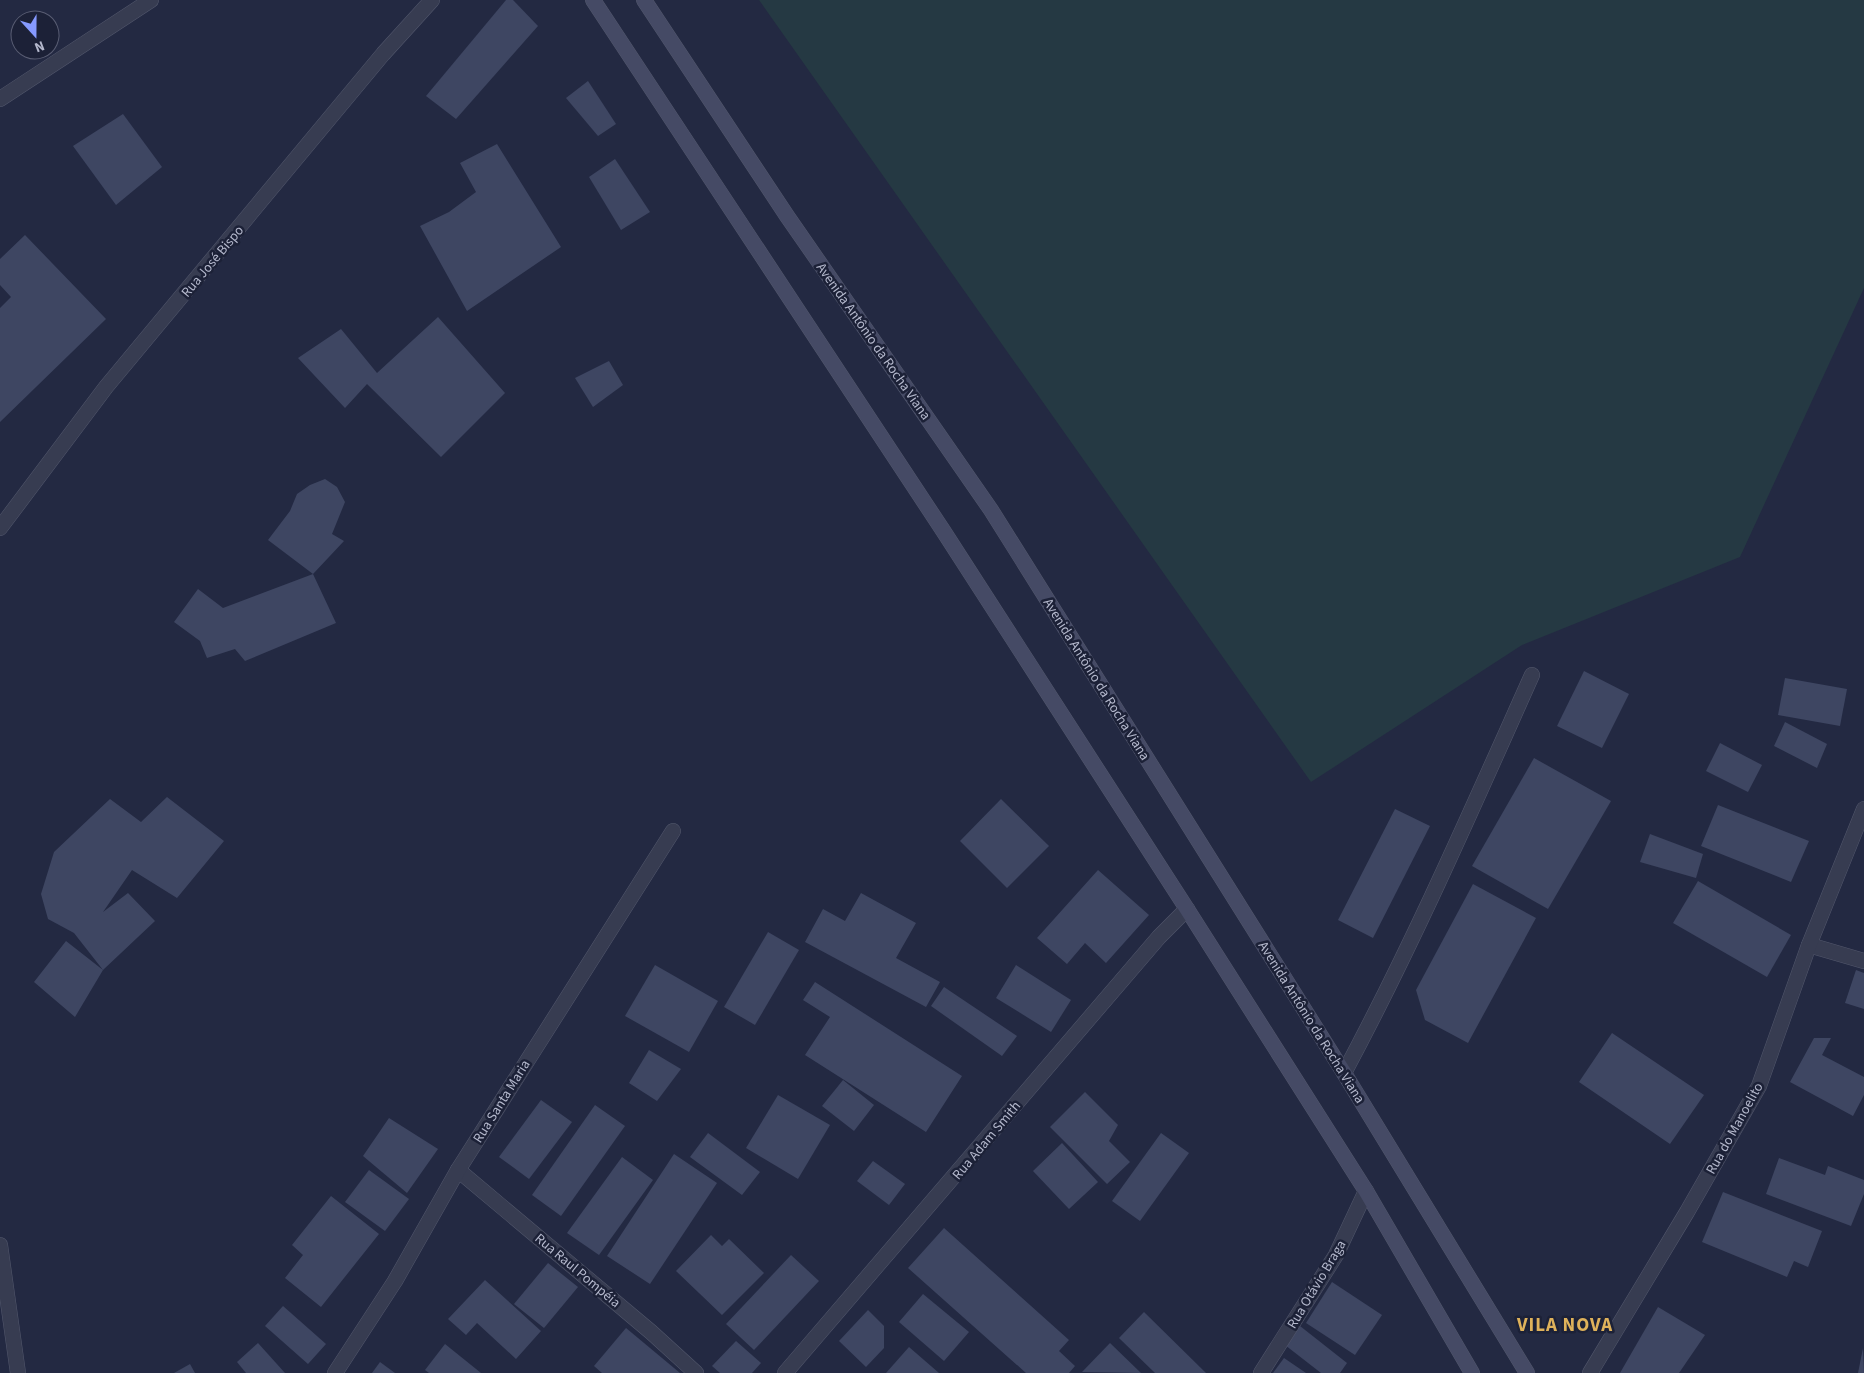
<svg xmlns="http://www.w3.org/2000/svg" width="1864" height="1373" viewBox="0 0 1864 1373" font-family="'Source Sans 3',sans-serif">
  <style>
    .green { fill: #253943 }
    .building { fill: #3e4662 }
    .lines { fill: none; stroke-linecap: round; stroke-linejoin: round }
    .minor-casing { stroke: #52576c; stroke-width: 16 }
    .secondary-casing { stroke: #52576c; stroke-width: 16 }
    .minor { stroke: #373c51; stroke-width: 15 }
    .secondary { stroke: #454a65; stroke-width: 15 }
    .labels { text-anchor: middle; stroke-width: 5; stroke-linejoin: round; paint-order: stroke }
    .street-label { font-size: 14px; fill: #b4b8cc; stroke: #1c2137 }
    .district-label { font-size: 19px; font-weight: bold; letter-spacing: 1px; fill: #dfb25b; stroke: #1c2137 }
  </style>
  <rect width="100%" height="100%" fill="#232942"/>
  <polygon class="green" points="759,0 1864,0 1864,288 1740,557 1522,645 1311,782"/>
  <g class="building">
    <polygon points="506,0 513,0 538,26 456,119 426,96"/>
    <polygon points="588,81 616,124 598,136 566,98"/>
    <polygon points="123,114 162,167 116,205 73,146"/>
    <polygon points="497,144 561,247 467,311 420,226 449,212 476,192 460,163"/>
    <polygon points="615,159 650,212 621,230 589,177"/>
    <polygon points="25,235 106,319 0,422 0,308 11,297 0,285 0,259"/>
    <polygon points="438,317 505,393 441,457 367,384 345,408 298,358 341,329 377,373"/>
    <polygon points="609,361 623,385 593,407 575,378"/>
    <polygon points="325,479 337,487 345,502 332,534 344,541 313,574 268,540 290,511 297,494 310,485"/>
    <polygon points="313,574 336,623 245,661 235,649 207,658 200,641 174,622 198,589 223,608"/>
    <polygon points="1584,671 1629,694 1602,748 1557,726"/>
    <polygon points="1785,678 1847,689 1840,726 1778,715"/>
    <polygon points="1785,722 1827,744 1817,768 1774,746"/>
    <polygon points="1720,743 1762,765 1748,792 1706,771"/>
    <polygon points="1534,758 1611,801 1548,909 1472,866"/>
    <polygon points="167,797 224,841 177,898 132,870 103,912 128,893 155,921 103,970 75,1017 34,982 66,941 103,970 74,933 48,919 41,894 54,852 110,799 141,822"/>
    <polygon points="1001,799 1049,846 1007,888 960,841"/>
    <polygon points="1718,805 1809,841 1791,882 1701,846"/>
    <polygon points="1395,809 1430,826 1373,938 1338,920"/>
    <polygon points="1650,834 1703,854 1696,878 1640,862"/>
    <polygon points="1098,870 1149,915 1106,963 1085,943 1067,964 1037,938"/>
    <polygon points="1698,881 1791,935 1767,977 1673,923"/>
    <polygon points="1473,884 1536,918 1468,1043 1425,1020 1416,990"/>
    <polygon points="861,893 916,923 896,958 940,982 926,1007 805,942 823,909 845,921"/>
    <polygon points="768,932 799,950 755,1025 724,1007"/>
    <polygon points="655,965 718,1001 689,1052 625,1016"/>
    <polygon points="1016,965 1071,1000 1051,1032 996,998"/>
    <polygon points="1856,970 1864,973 1864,1009 1845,1003"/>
    <polygon points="815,982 962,1076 926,1132 805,1055 830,1017 803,1000"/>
    <polygon points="944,987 1017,1036 1002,1056 931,1006"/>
    <polygon points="1612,1033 1704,1095 1670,1144 1579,1082"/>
    <polygon points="1814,1038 1831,1038 1822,1055 1864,1077 1864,1095 1853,1116 1790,1082"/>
    <polygon points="649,1050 681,1069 657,1101 629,1083"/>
    <polygon points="843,1080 874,1105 854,1131 822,1106"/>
    <polygon points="1085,1092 1118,1125 1109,1141 1130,1162 1107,1184 1050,1127"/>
    <polygon points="778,1095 830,1125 798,1179 746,1148"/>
    <polygon points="541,1100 572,1122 529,1179 499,1157"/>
    <polygon points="595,1105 625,1126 561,1216 532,1195"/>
    <polygon points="389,1118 438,1149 407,1193 363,1156"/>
    <polygon points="708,1133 760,1172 742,1195 690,1157"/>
    <polygon points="1161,1133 1189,1153 1140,1221 1112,1201"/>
    <polygon points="1062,1143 1098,1182 1069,1209 1033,1171"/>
    <polygon points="674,1154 717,1183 650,1284 607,1256"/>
    <polygon points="622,1157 653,1180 599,1255 567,1233"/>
    <polygon points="1779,1158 1825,1175 1828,1166 1864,1180 1864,1194 1851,1226 1766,1194"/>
    <polygon points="873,1161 905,1184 889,1205 857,1181"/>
    <polygon points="369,1170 409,1199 385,1231 345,1202"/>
    <polygon points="1723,1192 1822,1231 1808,1267 1794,1261 1787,1277 1702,1242"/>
    <polygon points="331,1196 379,1234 321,1307 285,1278 303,1255 292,1245"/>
    <polygon points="944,1228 1069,1340 1059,1351 1075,1366 1069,1373 1026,1373 908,1268"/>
    <polygon points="711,1235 722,1246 729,1239 764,1273 722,1315 676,1271"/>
    <polygon points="791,1255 819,1281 754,1350 726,1324"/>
    <polygon points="548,1263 578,1287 544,1328 514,1304"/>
    <polygon points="485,1280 541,1331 516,1359 477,1323 466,1335 448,1319"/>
    <polygon points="1332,1282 1382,1315 1355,1355 1306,1323"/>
    <polygon points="923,1294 969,1332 944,1361 899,1322"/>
    <polygon points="283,1306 326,1344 308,1364 265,1326"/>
    <polygon points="1658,1307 1705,1335 1679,1373 1620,1373"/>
    <polygon points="868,1310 884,1326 884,1348 866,1367 839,1341"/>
    <polygon points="1144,1312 1206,1373 1155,1373 1119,1338"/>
    <polygon points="1300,1326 1347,1363 1340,1373 1321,1373 1285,1345"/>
    <polygon points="626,1328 680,1373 602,1373 594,1366"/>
    <polygon points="736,1341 761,1363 752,1373 720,1373 712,1366"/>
    <polygon points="258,1343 285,1373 246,1373 237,1362"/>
    <polygon points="1110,1343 1141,1373 1082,1372"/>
    <polygon points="445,1344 481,1373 429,1373 425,1370"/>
    <polygon points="909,1347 939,1373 886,1373"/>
    <polygon points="1863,1348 1864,1373 1858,1373"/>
    <polygon points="1284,1358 1306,1373 1273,1373"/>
    <polygon points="380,1362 395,1373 372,1373"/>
    <polygon points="190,1364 195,1373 174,1373"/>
  </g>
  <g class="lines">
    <g class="minor-casing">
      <g id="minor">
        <polyline points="0,99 151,0"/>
        <polyline points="0,528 106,387 383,54 432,0"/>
        <polyline points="1809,945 1864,961"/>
        <path d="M1344,1073c69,-129 128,-264 188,-398"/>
        <polyline points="458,1170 651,1332 696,1373"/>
        <polyline points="0,1245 18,1373"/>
        <polyline points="335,1373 395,1281 458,1170 673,831"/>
        <polyline points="785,1373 1159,937 1187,909"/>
        <polyline points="1261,1373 1336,1255 1366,1191"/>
        <polyline points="1590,1373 1687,1212 1759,1086 1809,945 1864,809"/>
      </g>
    </g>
    <g class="secondary-casing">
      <g id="secondary">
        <polyline points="593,0 944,532 1187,909 1366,1191 1472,1373"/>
        <polyline points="644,0 787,216 991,510 1344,1073 1527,1373"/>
      </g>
    </g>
    <use href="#minor" class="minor"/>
    <use href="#secondary" class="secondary"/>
  </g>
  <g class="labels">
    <g class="street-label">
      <text transform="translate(212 261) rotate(-50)" y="5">Rua José Bispo</text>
      <text transform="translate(874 341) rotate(55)" y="5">Avenida Antônio da Rocha Viana</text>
      <text transform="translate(1097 679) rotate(58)" y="5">Avenida Antônio da Rocha Viana</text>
      <text transform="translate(1312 1022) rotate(58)" y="5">Avenida Antônio da Rocha Viana</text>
      <text transform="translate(501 1101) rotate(-58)" y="5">Rua Santa Maria</text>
      <text transform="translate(1734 1128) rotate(-61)" y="5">Rua do Manoelito</text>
      <text transform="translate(986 1140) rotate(-50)" y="5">Rua Adam Smith</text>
      <text transform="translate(578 1270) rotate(40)" y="5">Rua Raul Pompéia</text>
      <text transform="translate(1316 1284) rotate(-59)" y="5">Rua Otávio Braga</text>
    </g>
    <g class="district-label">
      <text x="1565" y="1331">VILA NOVA</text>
    </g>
  </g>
  <g transform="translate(35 35) rotate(159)"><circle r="24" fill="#1c2137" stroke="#595d73"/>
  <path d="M0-4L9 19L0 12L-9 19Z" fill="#869aff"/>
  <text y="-8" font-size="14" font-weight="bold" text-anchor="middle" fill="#b4b8cc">N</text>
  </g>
</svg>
